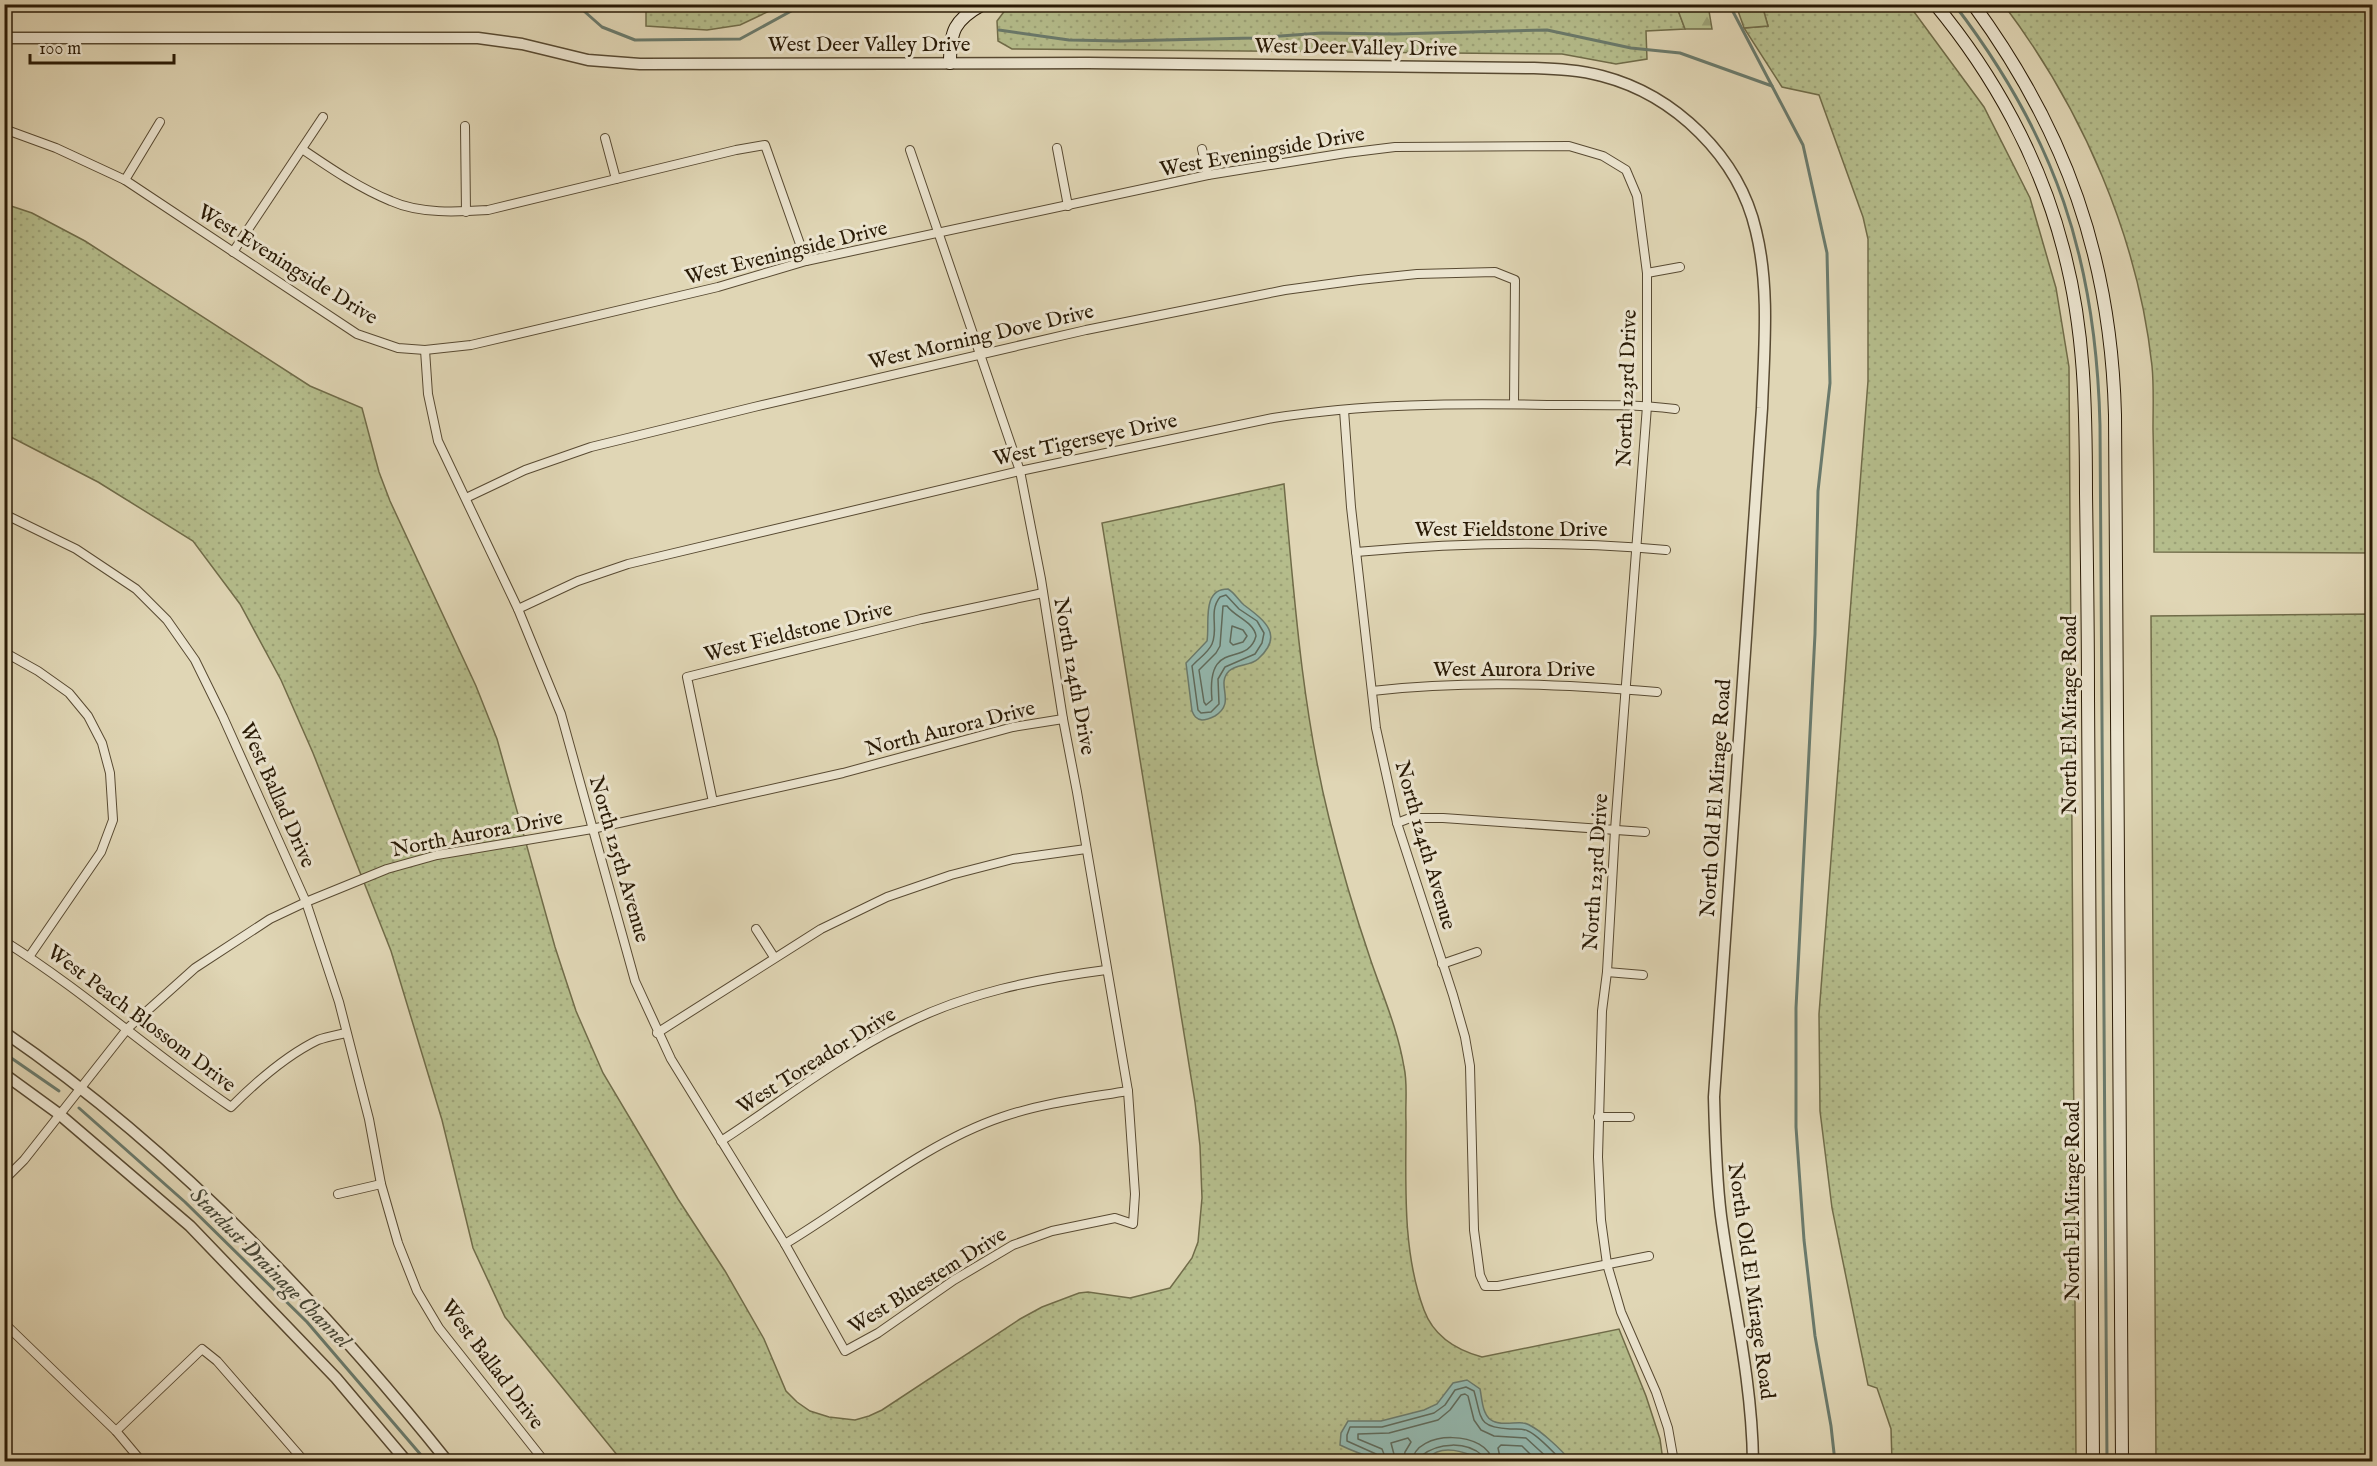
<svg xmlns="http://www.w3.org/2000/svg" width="2377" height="1466" viewBox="0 0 2377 1466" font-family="'IM FELL English',serif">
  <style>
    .grass { fill: url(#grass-dots); stroke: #706c49; stroke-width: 1.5 }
    .forest { fill: url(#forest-firs); stroke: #706c49; stroke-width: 1.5 }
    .water { fill: #94b9b0; stroke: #6a7a6c; stroke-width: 1.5 }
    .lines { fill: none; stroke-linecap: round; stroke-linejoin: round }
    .shore { stroke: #5f6a5b; stroke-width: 1.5 }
    .stream { stroke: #6a7a6c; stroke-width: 3 }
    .minor-casing { stroke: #584a32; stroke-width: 10 }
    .tertiary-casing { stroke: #584a32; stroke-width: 13 }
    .secondary-casing { stroke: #2a1b06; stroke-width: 14 }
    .minor { stroke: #ebe4cf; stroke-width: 8 }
    .tertiary { stroke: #ebe4cf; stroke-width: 10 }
    .secondary { stroke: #ebe4cf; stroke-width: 12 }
    .labels { text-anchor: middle; stroke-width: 6; stroke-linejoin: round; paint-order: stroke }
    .street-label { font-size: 21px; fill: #2a1b06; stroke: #ebe4cf }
    .water-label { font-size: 22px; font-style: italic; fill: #4a4a39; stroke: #ebe4cf }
  </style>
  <defs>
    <pattern id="grass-dots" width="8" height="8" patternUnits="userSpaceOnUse" patternTransform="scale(1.5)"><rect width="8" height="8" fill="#b5bd8c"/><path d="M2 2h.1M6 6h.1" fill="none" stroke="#9ca277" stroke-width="1.8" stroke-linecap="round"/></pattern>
    <pattern id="forest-firs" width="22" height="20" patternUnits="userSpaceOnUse" patternTransform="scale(1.5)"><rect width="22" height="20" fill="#b5bd8c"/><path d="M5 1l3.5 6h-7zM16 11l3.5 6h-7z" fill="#9ca277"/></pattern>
  </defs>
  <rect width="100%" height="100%" fill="#e0d6b5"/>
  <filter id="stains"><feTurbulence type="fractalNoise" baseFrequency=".00333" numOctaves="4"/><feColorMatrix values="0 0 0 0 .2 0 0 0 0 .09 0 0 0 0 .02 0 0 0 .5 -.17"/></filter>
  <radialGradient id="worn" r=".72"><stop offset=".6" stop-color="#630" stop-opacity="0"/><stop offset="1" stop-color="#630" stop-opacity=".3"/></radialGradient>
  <g class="grass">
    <polygon points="1676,4 1685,29 1646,31 1647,59 1616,64 1562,54 1012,49 998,41 997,21 1006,9 1194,11 1191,5"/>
    <polygon points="646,5 646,4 782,5 740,25 707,30 646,26"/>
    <polygon points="1762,5 1909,5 1984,107 2030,198 2056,288 2069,367 2076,1461 1892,1461 1891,1429 1877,1388 1868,1385 1832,1208 1820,1111 1819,1014 1868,381 1868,239 1863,217 1819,95 1782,87 1744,28 1768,26"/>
    <path d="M2004,5h368v548l-218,-1c0,-41 0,-82 -1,-123 0,-21 1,-43 -1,-63 -14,-130 -70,-257 -148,-361z"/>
    <path d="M5,204l27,9 53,28 225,145 52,22 17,64 11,29 86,185 21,53 58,208 21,64 27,62 75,126 47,72 39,68 22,52 11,11 13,9 19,6 26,3 14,-4 13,-6 138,-91 22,-12 37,-14 9,-1 42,6 40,-10 22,-30 6,-16 4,-44 -2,-52 -5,-44 -93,-579 182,-39c10,111 18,225 45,334 12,49 26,96 42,143 12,35 27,69 33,106 4,17 1,37 2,55 0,62 -4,129 18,188 10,27 32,40 58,47l137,-28 27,67 14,43 3,22h-1041l-117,-144 -32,-69 -31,-128 -51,-169 -78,-198 -32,-73 -41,-76 -47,-63 -95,-59 -93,-48z"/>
    <polygon points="2372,614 2372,1461 2156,1461 2151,616"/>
  </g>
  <g class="forest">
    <polygon points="1041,4 1191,4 1194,11 1039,10"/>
    <polygon points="1676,5 1708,5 1712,29 1685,29"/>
    <polygon points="1736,5 1762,5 1768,26 1744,28"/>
  </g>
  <g class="water">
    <path d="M1228,589c7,4 10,11 16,16 20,15 41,30 14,54 -7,7 -22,5 -29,12 -14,14 8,31 -14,45 -4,2 -9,4 -13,4 -6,-1 -8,-4 -10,-9l-6,-48 21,-22c3,-17 -6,-52 21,-52z"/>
    <path d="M1467,1380l13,9c2,9 2,25 11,31 8,6 23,2 32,3 12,1 41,29 47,38h-89c-10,-8 -31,-14 -44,-9 -6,3 -10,8 -16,10 -29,4 -56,-5 -81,-17l1,-12 7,-12h33l43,-11 13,-6 16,-21z"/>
  </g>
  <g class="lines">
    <g class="shore">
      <path d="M1226,595l13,14 18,12 7,12 -2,10 -7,11 -30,13 -7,12 1,25 -8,8 -10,1 -3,-3 -6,-44c6,-7 16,-13 20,-22 7,-16 -4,-32 8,-47z"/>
      <path d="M1223,606h4c8,11 27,16 29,30 -9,33 -50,0 -44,64l-6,5 -2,-3 -5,-32 17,-17 4,-7z"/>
      <polygon points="1232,626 1243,630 1247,636 1243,642 1233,645 1230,642"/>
      <path d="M1379,1462l-3,-8 -29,-13v-6l3,-8h32l52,-14 11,-8 10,-15 11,-3 8,4c8,28 3,36 36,38 6,0 13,-1 18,2 10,4 27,23 35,31"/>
      <polyline points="1387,1462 1382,1449 1358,1439 1358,1434 1389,1433 1438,1420 1450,1410 1461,1395 1465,1394 1468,1396 1474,1420 1481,1430 1494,1436 1526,1438 1552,1462"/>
      <polyline points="1396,1462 1391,1443 1408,1438 1411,1442 1405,1452 1403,1462"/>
      <path d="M1412,1462c3,-34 78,-31 80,0"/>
      <path d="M1420,1462l1,-6c17,-14 46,-15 62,0l1,6"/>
      <polyline points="1501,1462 1498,1448 1501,1445 1522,1446 1538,1462"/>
    </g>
    <g class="stream">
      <polyline points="576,4 602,27 635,40 740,39 804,4"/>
      <polyline points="924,4 933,8"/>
      <polyline points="1729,4 1803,145 1827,253 1830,383 1818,491 1815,634 1796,1008 1796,1127 1804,1240 1815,1336 1831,1426 1835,1462"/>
      <path d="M1954,4c102,133 142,255 146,421l7,1037"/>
      <polyline points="999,30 1069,40 1120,41 1253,38 1322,33 1394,34 1547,30 1631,48 1680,53 1772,86"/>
      <polyline points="4,1053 59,1091"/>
      <polyline points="79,1108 185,1202 307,1322 427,1462"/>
    </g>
    <g class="minor-casing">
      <g id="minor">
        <polyline points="465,126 466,212"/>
        <polyline points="4,129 56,148 125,180 357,334 398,348 425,350 471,345 718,287 806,261 1208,175 1346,153 1395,147 1569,146 1603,156 1626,170 1637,196 1647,273 1647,406 1615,830 1607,972 1602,1011 1598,1157 1601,1220 1607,1264 1621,1312 1656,1392 1668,1428 1674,1462"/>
        <polyline points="605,138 616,179"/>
        <polyline points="1057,148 1068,206"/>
        <path d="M302,149c28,19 57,39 89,52 29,13 66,11 97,9l248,-60 29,-5 41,116"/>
        <polyline points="1202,149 1208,175"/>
        <polyline points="125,180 160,122"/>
        <polyline points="233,252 323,117"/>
        <polyline points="1647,273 1680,267"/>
        <polyline points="425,350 428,394 438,441 518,609 561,714 635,981 671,1059 785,1244 845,1351 878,1333 954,1280 1013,1245 1052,1231 1115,1218 1133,1224 1135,1194 1128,1091 1077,792 1063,719 1041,579 1020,471 910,150"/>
        <polyline points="1344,410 1351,507 1376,728 1397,823 1453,995 1465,1037 1470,1066 1474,1230 1480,1275 1485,1286 1498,1286 1649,1256"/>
        <polyline points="466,498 525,470 591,447 754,407 1086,330 1285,290 1359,280 1417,274 1495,272 1515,280 1514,404"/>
        <polyline points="4,514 76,549 136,589 167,620 195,660 223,717 306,902 339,1002 369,1119 381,1184 398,1243 417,1291 439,1328 545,1462"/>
        <path d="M1356,552c106,-10 204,-12 310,-2"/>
        <path d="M518,609l60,-28 50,-17 392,-93 253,-53c90,-14 183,-15 274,-13 43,0 86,-1 128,4"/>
        <polyline points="4,652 38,671 69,693 88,716 102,743 110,773 113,820 101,852 29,957"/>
        <path d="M1372,691c95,-11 190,-7 285,1"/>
        <polyline points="713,802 687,677 921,619 1043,593"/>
        <polyline points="1397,823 1410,818 1443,818 1645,832"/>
        <polyline points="756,929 774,957"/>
        <path d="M4,941c80,50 150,114 227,166 24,-24 56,-52 87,-67 8,-3 19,-5 28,-7"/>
        <polyline points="1442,964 1477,952"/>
        <polyline points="1607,972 1643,975"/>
        <polyline points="657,1033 821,929 887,897 951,875 1013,859 1086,849"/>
        <polyline points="1598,1117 1630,1117"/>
        <path d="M721,1141c59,-38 116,-84 180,-115 64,-33 135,-47 205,-56"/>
        <polyline points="4,1180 24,1160 128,1028 195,968 270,919 306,902 387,869 437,855 592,829 843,773 1013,727 1063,719"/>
        <polyline points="338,1194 381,1184"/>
        <path d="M785,1244c70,-42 140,-101 217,-127 41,-14 84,-19 126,-26"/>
        <polyline points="4,1323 116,1431 142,1462"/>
        <polyline points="116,1431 202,1349 217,1361 305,1462"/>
      </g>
    </g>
    <g class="tertiary-casing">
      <g id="tertiary">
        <path d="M4,38h474l44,6 66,16 52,4 448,-1 446,5c23,1 46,2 68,8 73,19 137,81 154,155 14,57 8,119 6,177l-48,689c1,40 2,79 7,119 11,82 31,162 32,246"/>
        <path d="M4,1032c169,116 316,270 444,430"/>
        <polyline points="4,1074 59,1114 190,1226 336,1378 407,1462"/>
      </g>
    </g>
    <g class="secondary-casing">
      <g id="secondary">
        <path d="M1935,4c59,71 105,155 128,244 22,81 23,162 23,246 1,67 2,135 2,202 2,255 3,510 5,766"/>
        <path d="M1973,4c93,127 138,254 142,411l7,1047"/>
        <path d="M950,63c0,-32 4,-43 33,-59"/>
      </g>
    </g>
    <use href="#minor" class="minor"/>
    <use href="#tertiary" class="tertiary"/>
    <use href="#secondary" class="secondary"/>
  </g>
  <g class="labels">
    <g class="street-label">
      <text x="869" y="51">West Deer Valley Drive</text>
      <text transform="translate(1356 47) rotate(1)" y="7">West Deer Valley Drive</text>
      <text transform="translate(1262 151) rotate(-10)" y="7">West Eveningside Drive</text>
      <text transform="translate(786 252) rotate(-14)" y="7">West Eveningside Drive</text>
      <text transform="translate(288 264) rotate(32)" y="7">West Eveningside Drive</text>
      <text transform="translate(981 336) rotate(-13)" y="7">West Morning Dove Drive</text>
      <text transform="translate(1626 388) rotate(-88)" y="7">North 123rd Drive</text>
      <text transform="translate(1085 439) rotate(-12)" y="7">West Tigerseye Drive</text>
      <text x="1511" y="536">West Fieldstone Drive</text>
      <text transform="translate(798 631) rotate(-14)" y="7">West Fieldstone Drive</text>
      <text x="1514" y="676">West Aurora Drive</text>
      <text transform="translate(1075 676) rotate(80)" y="7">North 124th Drive</text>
      <text transform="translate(2069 715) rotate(-90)" y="7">North El Mirage Road</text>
      <text transform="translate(950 728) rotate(-14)" y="7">North Aurora Drive</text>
      <text transform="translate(278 795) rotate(66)" y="7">West Ballad Drive</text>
      <text transform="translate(1715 798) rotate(-86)" y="7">North Old El Mirage Road</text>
      <text transform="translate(477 833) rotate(-11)" y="7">North Aurora Drive</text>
      <text transform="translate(1426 845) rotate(74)" y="7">North 124th Avenue</text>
      <text transform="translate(620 859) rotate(74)" y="7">North 125th Avenue</text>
      <text transform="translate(1595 872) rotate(-86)" y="7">North 123rd Drive</text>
      <text transform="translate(142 1018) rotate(37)" y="7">West Peach Blossom Drive</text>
      <text transform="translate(816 1060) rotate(-32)" y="7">West Toreador Drive</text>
      <text transform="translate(2072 1201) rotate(-90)" y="7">North El Mirage Road</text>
      <text transform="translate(927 1280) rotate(-32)" y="7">West Bluestem Drive</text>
      <text transform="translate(1752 1281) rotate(82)" y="7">North Old El Mirage Road</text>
      <text transform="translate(493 1364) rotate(53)" y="7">West Ballad Drive</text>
    </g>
    <g class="water-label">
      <text transform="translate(271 1267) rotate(45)" y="8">Stardust Drainage Channel</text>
    </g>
  </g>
  <rect width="2377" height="1466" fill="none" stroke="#e0d6b5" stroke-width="24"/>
  <rect x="6" y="6" width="2365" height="1454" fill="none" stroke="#2a1b06" stroke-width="3"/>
  <rect x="12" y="12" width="2353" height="1442" fill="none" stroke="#2a1b06" stroke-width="1.5"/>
  <path d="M30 54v9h144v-9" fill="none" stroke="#2a1b06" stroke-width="3"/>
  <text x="39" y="54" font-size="18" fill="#2a1b06" stroke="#ebe4cf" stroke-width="4.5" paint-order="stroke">100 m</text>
  <rect width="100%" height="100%" filter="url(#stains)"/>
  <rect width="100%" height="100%" fill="url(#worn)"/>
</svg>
